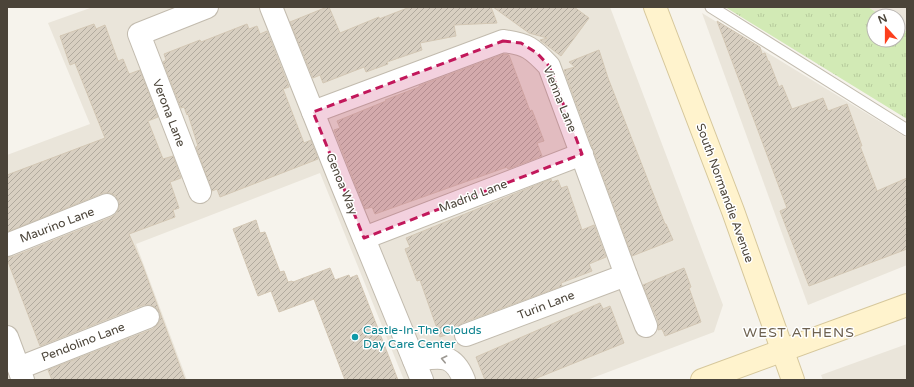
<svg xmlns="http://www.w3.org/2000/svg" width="914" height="387" viewBox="0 0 914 387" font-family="'Varela Round',sans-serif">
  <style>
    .residential { fill: #eae5da }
    .grass { fill: url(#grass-tufts) }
    .building { fill: url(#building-hatch); stroke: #d3c7b4 }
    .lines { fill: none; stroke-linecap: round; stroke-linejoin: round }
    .lane-casing { stroke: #c2bbae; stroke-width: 13 }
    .street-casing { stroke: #c2bbae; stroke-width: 24 }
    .secondary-casing { stroke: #d6c79b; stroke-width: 24 }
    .lane { stroke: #fff; stroke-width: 11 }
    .street { stroke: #fff; stroke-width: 22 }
    .secondary { stroke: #fff3cd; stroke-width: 22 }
    .oneway { stroke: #9c9892 }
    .marked { fill: #c2185b; fill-opacity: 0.2; stroke: #c2185b; stroke-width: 3; stroke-dasharray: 8 5; stroke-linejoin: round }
    .culture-dot { fill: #0f9aa8; stroke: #fff; stroke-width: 1.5 }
    .labels { text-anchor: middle; stroke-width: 3; stroke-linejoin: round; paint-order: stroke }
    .street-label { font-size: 12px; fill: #4b4439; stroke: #fff }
    .culture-label { font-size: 12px; fill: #0d838f; stroke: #fff; text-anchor: start }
    .quarter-label { font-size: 14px; letter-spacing: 1px; fill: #6e6250; stroke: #fff }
  </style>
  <defs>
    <pattern id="grass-tufts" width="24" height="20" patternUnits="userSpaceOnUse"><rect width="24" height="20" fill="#d2eab5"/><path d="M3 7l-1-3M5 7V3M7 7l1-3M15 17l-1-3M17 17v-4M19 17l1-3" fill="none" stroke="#b6ca9c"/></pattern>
    <pattern id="building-hatch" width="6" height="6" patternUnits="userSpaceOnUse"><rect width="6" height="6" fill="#d8cfc1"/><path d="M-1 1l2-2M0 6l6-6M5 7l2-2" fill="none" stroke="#b1aa9e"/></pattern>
  </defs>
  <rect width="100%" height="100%" fill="#f6f3ec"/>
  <g class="residential">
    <polygon points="93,7 610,7 723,305 714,332 587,380 404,380 320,173 136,244 187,380 7,380 7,155 90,124 48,23"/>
    <polygon points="868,7 907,7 907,32 898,26 898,16 882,16"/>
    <polygon points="702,13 907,138 907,265 808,305"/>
    <polygon points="907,344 907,380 823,380 821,375"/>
  </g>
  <polygon class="grass" points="725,7 868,7 882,16 874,16 874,40 898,40 898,26 907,32 907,119"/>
  <g class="building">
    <polygon points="327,7 329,7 340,33 379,17 379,19 410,7 491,7 497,23 454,25 456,36 420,43 422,50 387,62 388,64 366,72 364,67 323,83 320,75 313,78 290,22"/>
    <polygon points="493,7 574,7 589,18 561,56 540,40 547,38 529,33"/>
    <polygon points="717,21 760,47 762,54 765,53 768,61 769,61 779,87 782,85 792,109 823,98 828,111 847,104 862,146 860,146 877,191 907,178 907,249 809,286 780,211 787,208"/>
    <polygon points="94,24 96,29 105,25 118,61 123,59 129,74 140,70 158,117 148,121 163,159 173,156 181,178 170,182 179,208 173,210 175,217 129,234 142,264 185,380 52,380 48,370 153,329 158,324 160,319 160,313 155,307 149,305 143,305 40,346 7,259 7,257 12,257 112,217 117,213 119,207 119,201 115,195 109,193 103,193 7,232 7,175 105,138 75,63 70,65 60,36"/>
    <polygon points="247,24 249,29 257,26 260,34 267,31 289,87 283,89 304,143 311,140 318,159 220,197 217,189 212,191 196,147 198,146 188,114 187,115 184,107 181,108 163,62 166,60 164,54 200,40 201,42"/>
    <polygon points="599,50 608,78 665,224 666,224 673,240 632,256 564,70 575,67 569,62"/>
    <polygon points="504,54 509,55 530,111 532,110 544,141 537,143 542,156 508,169 507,167 375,214 372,207 365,209 334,130 340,128 337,121 386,101 385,100 419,87 419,86"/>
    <polygon points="551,179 552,182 558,180 561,188 567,186 582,230 594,225 606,257 589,264 592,271 561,283 562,286 462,323 457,327 454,332 440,337 420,280 417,281 405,249 410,247 406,238"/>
    <polygon points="256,220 260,233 265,232 280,272 284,271 288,282 292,281 293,282 330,268 335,280 349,275 350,278 357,275 398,380 345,380 314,299 279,312 271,291 258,296 233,229"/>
    <polygon points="684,268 691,287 689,288 701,322 665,336 662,329 658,330 658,321 643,285"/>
    <polygon points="600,303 603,309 610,306 624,343 532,380 485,380 476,357"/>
  </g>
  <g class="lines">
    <g class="lane-casing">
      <polyline id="lane" points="711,7 907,130"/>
    </g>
    <g class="street-casing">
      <g id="street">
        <polyline points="271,7 342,185 422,380"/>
        <path d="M313,112l190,-71c24,3 29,7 46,25l77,209 20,51"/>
        <polyline points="200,192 139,34 207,7"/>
        <polyline points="364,238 582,154"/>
        <polyline points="7,245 107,205"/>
        <polyline points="466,335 626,275"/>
        <polyline points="7,337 23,380"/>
        <path d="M414,360c26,-3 39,-8 50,20"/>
        <polyline points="19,368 148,317"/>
      </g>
    </g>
    <g class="secondary-casing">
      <g id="secondary">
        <polyline points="655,7 733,211 793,380"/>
        <polyline points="702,380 907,305"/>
      </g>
    </g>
    <use href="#lane" class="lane"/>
    <use href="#street" class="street"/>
    <use href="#secondary" class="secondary"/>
  </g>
  <defs><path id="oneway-chevron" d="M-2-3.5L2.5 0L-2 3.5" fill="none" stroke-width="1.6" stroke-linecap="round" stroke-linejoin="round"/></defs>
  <use class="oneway" href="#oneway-chevron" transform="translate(444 359) rotate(-167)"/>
  <path class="marked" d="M503,41l18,2 16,10 12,13 33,88 -218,84 -51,-126z"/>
  <circle class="culture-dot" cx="355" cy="337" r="4"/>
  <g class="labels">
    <g class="street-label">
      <text transform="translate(560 99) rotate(68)" y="4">Vienna Lane</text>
      <text transform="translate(169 113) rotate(69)" y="4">Verona Lane</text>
      <text transform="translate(342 184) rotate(68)" y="4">Genoa Way</text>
      <text transform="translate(725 193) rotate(70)" y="4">South Normandie Avenue</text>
      <text transform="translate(473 196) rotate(-21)" y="4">Madrid Lane</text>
      <text transform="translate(57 225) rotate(-21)" y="4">Maurino Lane</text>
      <text transform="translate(546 305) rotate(-21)" y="4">Turin Lane</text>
      <text transform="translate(83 342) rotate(-21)" y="4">Pendolino Lane</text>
    </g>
    <g class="culture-label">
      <text x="363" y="334">Castle-In-The Clouds<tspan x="363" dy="14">Day Care Center</tspan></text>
    </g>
    <g class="quarter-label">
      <text x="799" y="337">WEST ATHENS</text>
    </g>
  </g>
  <rect width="914" height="387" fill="none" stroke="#4b4439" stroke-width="16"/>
  <g transform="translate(886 28) rotate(339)"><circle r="19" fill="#ffffff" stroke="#b7b4b0"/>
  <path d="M0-3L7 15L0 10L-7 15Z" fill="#fc3f1d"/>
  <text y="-6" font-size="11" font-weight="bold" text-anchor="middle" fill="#4b4439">N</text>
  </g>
</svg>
